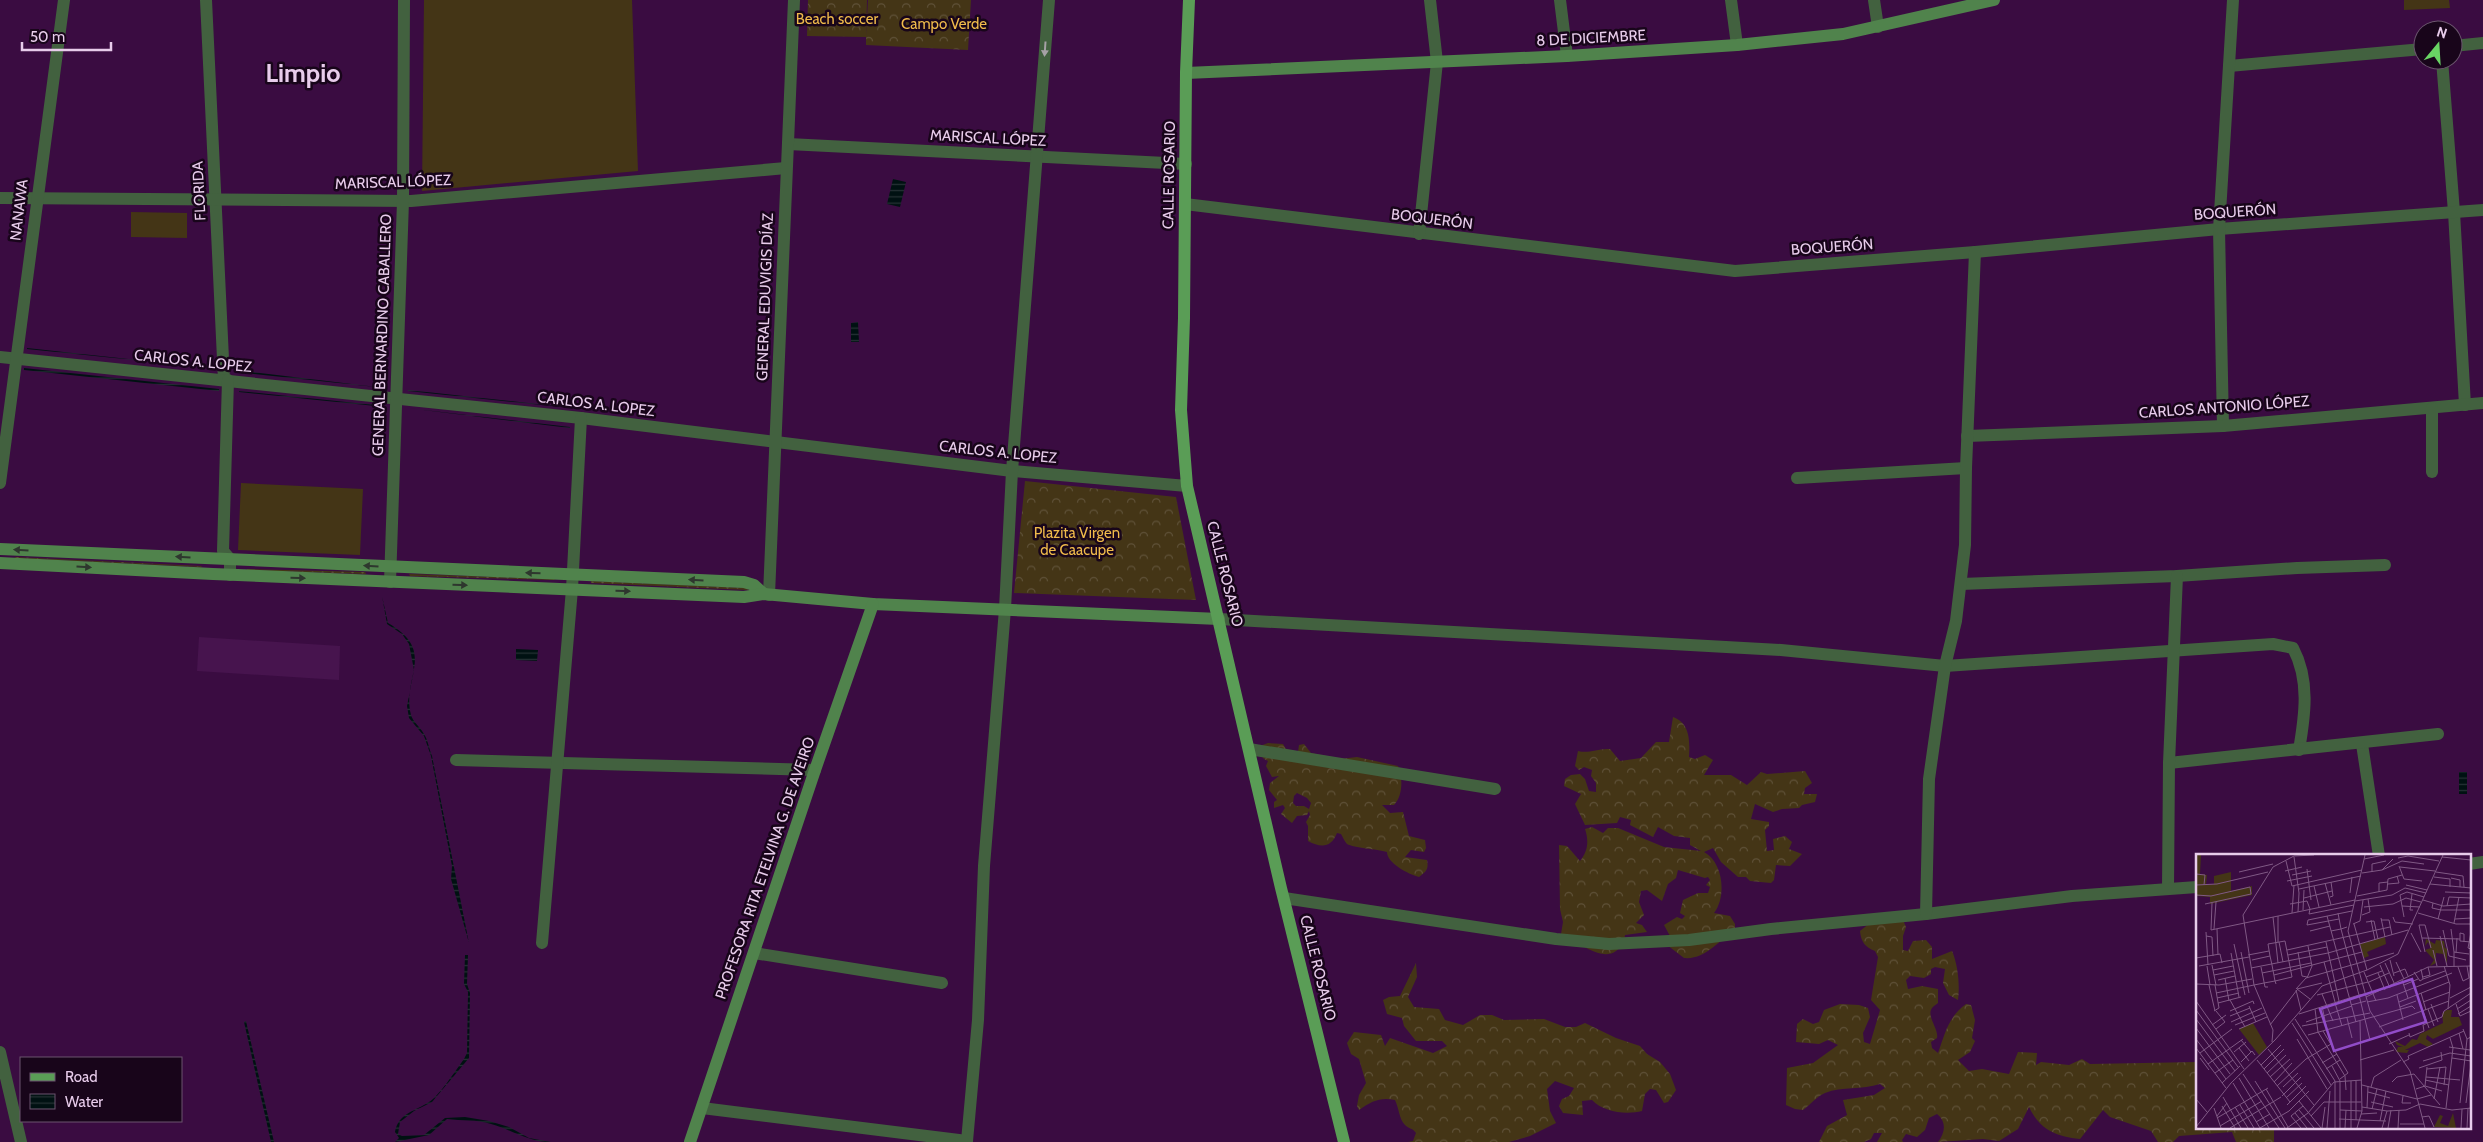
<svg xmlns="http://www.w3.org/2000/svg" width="2483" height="1142" viewBox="0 0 2483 1142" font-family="Cabin,sans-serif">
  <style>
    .built { fill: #47144e }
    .grass { fill: url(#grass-dots) }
    .forest { fill: url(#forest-crowns); fill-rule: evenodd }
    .pitch { fill: #443516 }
    .water { fill: url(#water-rules) }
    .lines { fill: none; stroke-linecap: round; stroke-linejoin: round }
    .street { stroke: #42613f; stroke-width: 12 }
    .secondary { stroke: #50834c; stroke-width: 12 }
    .primary { stroke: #5a9d56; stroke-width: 12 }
    .oneway { fill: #a6a1a6 }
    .oneway2 { fill: #2e372e }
    .labels { text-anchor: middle; stroke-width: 5; stroke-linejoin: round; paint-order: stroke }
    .park-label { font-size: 15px; fill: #f0bb4b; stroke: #18051a }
    .street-label { font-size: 15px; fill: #e8cceb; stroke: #18051a }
    .town-label { font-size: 25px; font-weight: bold; fill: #e8cceb; stroke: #18051a }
    .inset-road { fill: none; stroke: #805985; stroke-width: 1 }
    .view { fill: #914cc8; fill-opacity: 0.15; stroke: #914cc8; stroke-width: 2.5 }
    .inset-edge { fill: none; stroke: #e8cceb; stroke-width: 2.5 }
  </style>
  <defs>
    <pattern id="grass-dots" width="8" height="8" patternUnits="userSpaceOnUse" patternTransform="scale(1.25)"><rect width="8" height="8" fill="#443516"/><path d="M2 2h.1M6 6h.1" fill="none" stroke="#5f5138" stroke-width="1.8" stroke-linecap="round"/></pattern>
    <pattern id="forest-crowns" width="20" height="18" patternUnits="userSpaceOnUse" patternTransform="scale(1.25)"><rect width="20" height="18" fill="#443516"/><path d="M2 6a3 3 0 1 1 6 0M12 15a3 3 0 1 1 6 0" fill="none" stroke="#5f5138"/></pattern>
    <pattern id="water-rules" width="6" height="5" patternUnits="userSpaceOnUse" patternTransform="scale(1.25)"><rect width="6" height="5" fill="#001112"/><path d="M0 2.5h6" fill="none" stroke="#253235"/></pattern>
  </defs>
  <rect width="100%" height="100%" fill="#3a0c41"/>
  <polygon class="built" points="199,637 340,646 339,680 197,671"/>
  <g class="grass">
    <polygon points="15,557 201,566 202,567 15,558"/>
    <polygon points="247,569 365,572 366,574 247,570"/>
    <polygon points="409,574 554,579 555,580 410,576"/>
    <polygon points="591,581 747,588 748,590 591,583"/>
  </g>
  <g class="forest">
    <polygon points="808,0 867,0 866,36 868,0 971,0 968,50 866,45 866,37 807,36"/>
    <polygon points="1025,481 1176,497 1196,600 1014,593"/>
    <path d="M1673,717c17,6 17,24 16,40l6,2 10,-4 8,5 -9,15h27l16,10 14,-13 6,2 38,-3 7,12 -7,5 -1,6h13l-2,8 -13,3 -3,3 -17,1 -9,3 -18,-8 -4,15 18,3v4l-4,4 2,21 7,-1 -1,-11 12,-3 7,6 -3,7 13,5 -12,12 -14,-1 -2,15 -3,3 -21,-2 -4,-4h-8l-17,-15 -8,-14 -9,4c19,10 23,44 10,61l16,3 5,8v6c-17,11 -30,30 -51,28l-17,-13 3,-9 -6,-11 13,-8 5,2 3,-3 -5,-3 3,-13 15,-7h10l2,-6 -4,-2 4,-5 -2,-3 -3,1 -27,-8 -2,8 -8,6 -6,17 -15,-11 -6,1 -2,11 5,13 -8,8 6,2 5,7 -22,3c-1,8 -2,11 -9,16 -15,11 -39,-10 -55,-17l2,-12 -3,-13 -1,-64 8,1 13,15c8,-10 9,-20 5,-32l7,-2 11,6 5,-5h10l46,19 37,4 -11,-6v-7l-16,-2 -16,-9 -5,10 -23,-12 1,-5 -11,-3 -3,6 -32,2 -10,-21 6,-10 -17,-8 1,-7 6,-4 9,-1 5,5 4,12 7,1v-9l-5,-7 1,-6 -8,-3 -5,3 -4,-4 3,-15c11,3 20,-3 32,-2l10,12 21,-3 15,-16h13z"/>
    <path d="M1268,743l15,1 3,5 12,3 1,-7 5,-1 7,9 29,6 17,-2 41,9c5,11 5,30 -4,39h-12l8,8 13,-1 6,24 16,4 1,8 -2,4 -13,-2 -6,7 22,3c2,9 -1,12 -8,17 -11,-3 -32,-14 -32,-25 -10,-3 -33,-4 -40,-8 -3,-3 -4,-7 -6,-10l-4,-1c-6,15 -16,15 -29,8v-15l-2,-4 4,-7 -1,-4 -2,4 -10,1 -5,7 -11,-9 4,-6 -2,-3 -9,3v-6l3,-2 -8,-10 1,-7 9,-7 -7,1 -6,-11 2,-5 -4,-2 -6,-7 2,-6zM1297,793l10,5 4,5 -2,6 -5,-3h-8l-3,-3 1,-7z"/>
    <path d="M1903,920l3,7 -3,9v14l5,1 5,-10 13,-1 6,7v12l20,-8c6,14 8,34 6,49l-9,-5 -6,-12 2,-14 -10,-2 -4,2v5l-7,4 -14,-2 -4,4 2,9 14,-3 16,3v14c-2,2 -5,3 -6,5 -6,8 7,21 5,30l-6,4 1,6 6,5c7,-19 10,-36 28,-49l5,1 4,15 -3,18 3,3 -5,11 -12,8 11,11 13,-2 27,5 9,-22 19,1 -1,12 5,-3 28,3 13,-6 8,5 107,-2v66h77v14h-38l-4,-10 -53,4 -6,6h-15l-7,-11 -41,-14 -7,-7 -23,29c-24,-3 -40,-9 -51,-32l-11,22 -19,12 -16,-2 -45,3c7,-9 9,-20 -1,-28l-8,4 -4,12 -8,7 -11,-3 -4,6 1,2h-26l5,-9h-8l-3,6 -7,3h-45l8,-16 20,-11 -4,-15 31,-5 11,-7 -5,-4c-18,6 -38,2 -55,9 -8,3 -15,12 -22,17l-8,-1 -9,-4 1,-37 26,-5 25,-18 -10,-5 -9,4 -23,-2 1,-18 6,-5 10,5 6,-2 5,-12 16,-6 19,1 9,3 2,9 -7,16 1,9 6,2 10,-34 -9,-10 7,-43 -3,-6c-10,-4 -14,-9 -15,-20l10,-8z"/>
    <path d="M1416,963l1,14 -9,20 6,10 25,2 6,11 18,5 17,-10h12l12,5 40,-1 21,8h11l9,-4 31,15 24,8 7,8 13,8 10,12 6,16 -8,12 -4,1 -8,-13 -6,-1 -5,5 -3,17c-16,4 -39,1 -50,-11l-10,1 1,14 -20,-2 -4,-7 3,-7 7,-3 5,-8 -19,-7 -8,8 3,22 6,12 -26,13 -21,6h-101l5,-1 3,-8c-3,-5 -7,-4 -11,-8 -6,-6 -6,-17 -10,-25 -15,-3 -23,1 -36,10l-2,-4 2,-11 7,-12 -7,-24 -8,-5 -4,-11 7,-11 27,3 4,11 5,-8 43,15 14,-7 -5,-5h-26l-12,-15 -2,-8 -15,-4 -4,-14 6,-3 11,-1z"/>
  </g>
  <g class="pitch">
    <polygon points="424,0 632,0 638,171 422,191"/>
    <polygon points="2404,0 2449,0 2450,8 2404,10"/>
    <polygon points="131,212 187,213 187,238 131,237"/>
    <polygon points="241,483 363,489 360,555 238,550"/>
  </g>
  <g class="water">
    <polygon points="893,179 906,182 900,207 887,204"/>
    <polygon points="858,322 859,342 851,342 851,323"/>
    <polygon points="27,348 211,368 27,349"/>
    <polygon points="24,368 219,389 219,391 24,370"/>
    <polygon points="235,370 385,388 235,372"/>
    <polygon points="408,390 648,416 408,391"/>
    <polygon points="239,391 385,406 385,407 239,392"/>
    <polygon points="407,408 570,427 570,428"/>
    <path d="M382,596l6,27c50,29 13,54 23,92 2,7 9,12 13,19 4,6 5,15 8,22l37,187 -18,-64 1,-13 -21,-110 -7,-20 -15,-18 -2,-12 7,-36 -5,-26 -7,-10 -15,-10z"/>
    <polygon points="516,649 538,650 537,661 516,660"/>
    <rect x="2459" y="772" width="8" height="22"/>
    <path d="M465,955h3l-1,29 3,9 -1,65 -37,44 -18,9 -14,11 -2,12 4,2 22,-1 21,-17 20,-1 24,4 20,6 20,11 22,4c-24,0 -38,-12 -60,-18 -15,-5 -29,-3 -44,-5l-18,16 -34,7 4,-4 -4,-6c3,-19 21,-21 34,-30 10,-6 27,-32 35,-43l3,-6 1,-61 -4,-8z"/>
    <polygon points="246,1021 274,1142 271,1142 244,1022"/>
  </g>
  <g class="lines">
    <g class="street">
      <polyline points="206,0 224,380"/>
      <polyline points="1560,0 1567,56"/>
      <polyline points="1731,0 1737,45"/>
      <polyline points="1874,0 1878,27"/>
      <polyline points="2453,46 2483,43"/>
      <polyline points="2442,60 2454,212 2465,405"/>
      <polyline points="2229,66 2423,49"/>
      <polyline points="788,144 1186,164"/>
      <polyline points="0,198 411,201 786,168"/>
      <polyline points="1185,204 1735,271 1975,252 2219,229 2483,210"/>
      <polyline points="1419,234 1437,62 1430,0"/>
      <polyline points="0,357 581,418 1012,471 1187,486"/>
      <polyline points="228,380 223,551 230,559 230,575"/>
      <polyline points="2223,426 2219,229 2233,0"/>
      <polyline points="1967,436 2223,426 2483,403"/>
      <polyline points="2432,472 2432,408"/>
      <polyline points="1797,478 1966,468"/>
      <polyline points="0,483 64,0"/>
      <polyline points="390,582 403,201 404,0"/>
      <polyline points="1961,584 2177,576 2297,568 2385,565"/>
      <polyline points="769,595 794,0"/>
      <path d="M1219,619l562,31 164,16 328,-22 20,4c17,32 12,67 6,102"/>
      <polyline points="2362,744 2379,856"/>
      <polyline points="1249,749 1495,789"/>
      <polyline points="456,760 815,770"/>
      <polyline points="2169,763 2438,734"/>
      <polyline points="2469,864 2483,862"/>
      <polyline points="2168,889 2169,763 2177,576"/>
      <polyline points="1284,898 1556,939 1609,944 1689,940 1771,929 1926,914 2072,896 2197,887"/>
      <polyline points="1926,914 1929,779 1945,666 1956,621 1965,545 1966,468 1975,252"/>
      <polyline points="542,943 572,589 581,418"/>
      <polyline points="754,953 942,983"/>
      <polyline points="0,1052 21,1142"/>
      <polyline points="702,1108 967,1141 978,1020 984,866 1005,609 1012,471 1049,0"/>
    </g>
    <g class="secondary">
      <polyline points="1186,73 1567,56 1737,45 1843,34 1994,0"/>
      <polyline points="0,549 744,582 754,585 764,594"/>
      <polyline points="0,563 213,574 744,597 764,594 873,604 1219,619"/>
      <polyline points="690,1142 815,770 873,604"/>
    </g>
    <polyline class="primary" points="1189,0 1186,73 1184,318 1181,410 1187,486 1281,888 1344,1142"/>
  </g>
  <defs><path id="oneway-solid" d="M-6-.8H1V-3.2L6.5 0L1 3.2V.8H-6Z" transform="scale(1.25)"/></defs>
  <use class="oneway" href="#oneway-solid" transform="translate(1045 49) rotate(94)"/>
  <g class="oneway2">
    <use href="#oneway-solid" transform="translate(21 550) rotate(-177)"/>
    <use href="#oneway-solid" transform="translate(183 557) rotate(-177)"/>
    <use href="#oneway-solid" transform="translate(371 566) rotate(-177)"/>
    <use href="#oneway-solid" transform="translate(84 567) rotate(3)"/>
    <use href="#oneway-solid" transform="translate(533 573) rotate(-178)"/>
    <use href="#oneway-solid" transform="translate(298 578) rotate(2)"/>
    <use href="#oneway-solid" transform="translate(696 580) rotate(-177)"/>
    <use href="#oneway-solid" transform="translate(460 585) rotate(2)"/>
    <use href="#oneway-solid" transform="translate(623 591) rotate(2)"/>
  </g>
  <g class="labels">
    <g class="park-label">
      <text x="837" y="24">Beach soccer</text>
      <text x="944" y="29">Campo Verde</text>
      <text x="1077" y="538">Plazita Virgen<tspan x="1077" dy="17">de Caacupe</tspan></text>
    </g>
    <g class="street-label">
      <text transform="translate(1591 38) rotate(-3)" y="5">8 DE DICIEMBRE</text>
      <text transform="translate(988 138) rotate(3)" y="5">MARISCAL LÓPEZ</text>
      <text transform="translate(1169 175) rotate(-89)" y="5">CALLE ROSARIO</text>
      <text transform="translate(393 182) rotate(-2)" y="5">MARISCAL LÓPEZ</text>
      <text transform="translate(199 191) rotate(-93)" y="5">FLORIDA</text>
      <text transform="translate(19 210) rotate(-83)" y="5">NANAWA</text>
      <text transform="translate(2235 212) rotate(-4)" y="5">BOQUERÓN</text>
      <text transform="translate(1432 219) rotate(7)" y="5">BOQUERÓN</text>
      <text transform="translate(1832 247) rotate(-4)" y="5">BOQUERÓN</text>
      <text transform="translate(765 297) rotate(-88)" y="5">GENERAL EDUVIGIS DÍAZ</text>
      <text transform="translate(382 335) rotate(-88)" y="5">GENERAL BERNARDINO CABALLERO</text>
      <text transform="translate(193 361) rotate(6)" y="5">CARLOS A. LOPEZ</text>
      <text transform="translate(596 404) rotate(7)" y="5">CARLOS A. LOPEZ</text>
      <text transform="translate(2224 407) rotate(-4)" y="5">CARLOS ANTONIO LÓPEZ</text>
      <text transform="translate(998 452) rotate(6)" y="5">CARLOS A. LOPEZ</text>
      <text transform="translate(1225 574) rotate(76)" y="5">CALLE ROSARIO</text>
      <text transform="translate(765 868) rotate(-71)" y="5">PROFESORA RITA ETELVINA G. DE AVEIRO</text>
      <text transform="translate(1318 968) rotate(76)" y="5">CALLE ROSARIO</text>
    </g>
    <g class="town-label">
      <text x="303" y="82">Limpio</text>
    </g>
  </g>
  <g transform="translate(2196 854)">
    <rect width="275" height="275" fill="#3a0c41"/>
    <path d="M0,1h5l-1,19 7,1 -1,10 8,-1v-8l17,-4v19l21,-5v9l-42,9v-7l-14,-1z" fill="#443516"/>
    <path d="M230,85l9,5 1,-4 8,1 1,6 -3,-2 5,4v15l-4,-10 -7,-1v10l-6,3 4,-6 -9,-10 6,-2 -3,-6 -3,4zM251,156h5l-1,7h8l3,8 -29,14 -6,-4 -1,4 7,5 -5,3 -8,-4 -15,7h4l-2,3 -11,-1 2,-5h5l-6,-2 -2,-4 10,5 7,-7 5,1 3,-6 23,-11 -1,-10zM57,169l14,24 -8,8 -20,-26z" fill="#443516"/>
    <path d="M189,83l1,7 -19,8 2,4 -5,2 -4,-14zM257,259l3,15 -22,-1 6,-12 3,1 -3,7 8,3z" fill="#443516"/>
    <path class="inset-road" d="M169,1l-17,76 22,80 40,60 15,57M98,3l5,36M246,3l29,3M202,4l10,-2 31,5M168,5l20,-4M90,7l6,25 70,-16M203,12l5,13 18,2M204,13l35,4M111,15l4,31M186,16l20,-9 22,3M89,17l17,-4M43,18l34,-8M176,18v-8l14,-3M240,18l27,4 1,11M166,19l20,-3 11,-11M0,20l9,1 -1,10M96,21l19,-4M238,23l16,2v8M255,24l9,2v7M91,27l25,-5M129,29l6,22M192,30l11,-1 -2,-7M234,30l41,4M0,31l21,-1 51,-12M210,31l21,5M118,32l5,21M103,35l62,-13M183,38v-9l9,-1M249,38l26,1M154,39l2,-16M216,40l-2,16h3M0,41l15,1 39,-9 1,7M161,42l30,-6 1,-11 14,-4M134,43l3,-1 -2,-14M108,44l28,-7M227,46l20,6 28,-2M159,47l37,-6 13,-7 21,5M16,49l-1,27 144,-30M237,49l-1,5 9,2h30M9,50l46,-10M94,50l17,-3 3,8M206,52l18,1M251,52l2,-9 22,1M168,53l29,-3 13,-6 15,4M114,55l-1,5 45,-9M107,56l1,-20M102,58l1,-19M96,59l2,-28M222,59l38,11h15M166,61l8,-3 -2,-13M82,62v26M131,62l29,106M77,63l5,46M197,63l2,5 18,2M208,63l-4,-22 7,-3 17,5M185,64l4,19M143,65l-32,6 1,-5 44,-9M242,65l6,-22M259,65l16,-1M175,66l4,20M185,66h8l3,15M170,68l8,-1 4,18M258,69l5,-26M157,70l7,-3 3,-21M158,70l13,46M151,73l-6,2 5,19 13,47 5,-1M18,75l2,-27M21,75l1,26M255,75l3,23M247,76l6,26 17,4M114,77l20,-5M135,77l10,-2 -3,-16M10,78l2,33M275,78l-3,16 3,1M215,79l10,19M10,82l6,1 1,19M244,82l7,30M226,84l38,1M83,88l4,20M130,88l13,59M268,88v-8l-4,-1v8l11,1M38,90l11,51M91,96l103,-23M237,96l4,16M45,98l8,41M102,98l4,24 5,1M229,98l-6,-27h6l6,23M35,99l8,44M260,99l1,-15M52,101l21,-4M92,101l39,-8M0,104l24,-4 2,9M56,106l18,-4M194,106l4,16M128,108l11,40M200,108l8,17M189,109l10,22M16,111l4,20M184,111l10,23M3,112l50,-9M11,112l3,19M248,112l6,19 -2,24M65,113l4,20h3M258,113v-15l15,2M262,113l5,14 6,-3 -2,-12M55,114l77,-15 80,-23M17,116l20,-4M168,118l12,29M218,118l6,9 3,-2 -2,-10M66,119l49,-10M182,119l7,17M198,119l11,-4 3,7M18,121l20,-4M78,121l88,-23M170,123l16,-6M227,123l7,-2 -2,-8M29,124l4,23M111,124l5,-12 -4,-20M227,125l22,-8M22,126l17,-4M206,126l6,18M173,128l20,-9M0,130l23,1 33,-6M13,131l6,26M208,131l14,-6M100,135l10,-11 88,-25M101,135l25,-6M101,135l13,10M100,136l5,20M20,139l38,-8 10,-2 11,-2 17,-4 -7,-36 -17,3 2,12 2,9 3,16 1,3M225,139l5,17M126,140l11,27M121,141l51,-13M201,141l6,25M170,143l62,-30 43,-1M21,144l22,-5M254,144l21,-11M34,146l15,27M0,147l48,68M171,148l21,-4 64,-25M203,148l50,-20M227,148l27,-10M22,149l23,-6M139,149l7,23M235,150l7,18M260,150l4,12 11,-5M155,151l15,-4M53,152l7,16M126,152l5,24M204,153l16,-6M119,155l3,23 27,44 1,14M232,155l6,17M261,155l14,-9M0,156l42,57M18,157l5,-3 -4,-23M34,157l23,-10 1,3M227,157l6,17M103,160l60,-19 11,45 -10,2M262,160l13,-8M34,162l20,-8M151,164l5,20M0,165l39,52M99,165l40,62v47M35,168l31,-14M110,168l46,-16M96,169l39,62M16,171l14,-10M39,171l30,-12M74,171l27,-35M106,172l68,-13M183,173l70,-26M0,174l34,46M20,175l9,-7 -9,-11M43,175l28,-12M267,175l4,10 4,-2M127,177l25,42 -8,6M213,179l1,4 14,-6 -1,-6 19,-8 2,-6 27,-18M263,179l4,16M112,181l104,-29 3,3M0,185l30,40M101,185l30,50M45,186l10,12M76,188l1,-12 -19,-45 -11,-70 30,-48 21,-11 20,-1M193,190l20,-9M253,193l21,3M0,194l30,40M43,194l10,13M72,195l46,56M38,198l12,-10M4,199l32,-24M4,204l9,12M256,204l19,3M61,206l33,42M164,206l34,-10M227,207l27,-8 21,3M45,208l11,-11 3,4M207,208l6,-3 -1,-3 56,-25M126,209l15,-9M12,210l35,-25M65,211l20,-20M136,212l8,15v47M223,214l23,-8 -1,-8M68,215l20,-20M130,215l14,-9M231,215l19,-2 -2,18M19,219l18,-13M71,219l19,-18M47,220l36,54M74,223l20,-18M230,223l34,3M43,224l30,50M229,226l24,5M59,227l30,47M155,227v29M160,227v39M78,228l18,-19M196,228l5,-5 17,-3 26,31M26,229l18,-17M37,229l27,45M166,231l55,14 14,-4M81,232l29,-27 25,-15M229,232l17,5M87,233l15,-14M175,233l3,-10 27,-17M70,235l22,38M220,235l9,-3 2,-19M172,238l22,6M86,242l19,-19M207,242l-1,7h9M27,243l18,31M90,244l16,-15M0,245l11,13M238,245l6,-32M103,247l22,27M175,248l22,5M264,249l7,-64M270,249l5,-39M44,251l14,23M91,251l19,-19M26,252l13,22M39,253l13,21M166,253l25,4 19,-1 14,-6 32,6 19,-2M18,254l7,20M171,254l1,-22M250,254l7,-60 -3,-10M176,255l5,-20M103,256l15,18M144,256l22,1M99,259l12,15M165,260l16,-1M21,262l10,-13M115,262l13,-14h37M226,263l7,-1 5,11M21,264l51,-30M143,265l22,1M165,266l25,1M184,267l6,-30M60,268l14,-8M204,270h24M24,272l42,-25M0,273l35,-44 44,-43 47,-54 45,-16 31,-16 45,-99M34,274l51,-31M64,274l29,-17 20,-20M91,274l21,-15 26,-31 28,-2M105,274l-10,-12 12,-10M126,274l3,-21M131,274l3,-37M149,274l1,-18M155,274v-18M161,274l5,-17 -2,-90M186,274l5,-17M192,274l3,-18M202,274l1,-18M265,274l1,-19M271,274l1,-20"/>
    <path class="view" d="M216,125l14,43 -92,29 -14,-42z"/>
    <rect width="275" height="275" class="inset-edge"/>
  </g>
  <rect x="20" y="1057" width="162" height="65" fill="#18051a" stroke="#6b556e"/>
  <rect x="30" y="1073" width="25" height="8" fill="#5a9d56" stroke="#6b556e"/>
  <text x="65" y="1082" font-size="15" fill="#e8cceb">Road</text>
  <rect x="30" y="1094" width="25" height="15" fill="url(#water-rules)" stroke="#6b556e"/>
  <text x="65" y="1107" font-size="15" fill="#e8cceb">Water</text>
  <g transform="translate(2438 45) rotate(18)"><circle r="24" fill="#18051a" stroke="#6b556e"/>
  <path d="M0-4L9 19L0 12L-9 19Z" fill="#69d464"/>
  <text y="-8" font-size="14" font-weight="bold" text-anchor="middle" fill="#e8cceb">N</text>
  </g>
  <path d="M22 42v8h89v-8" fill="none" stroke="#e8cceb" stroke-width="2.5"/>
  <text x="30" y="42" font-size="15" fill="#e8cceb" stroke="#18051a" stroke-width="4" paint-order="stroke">50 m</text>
</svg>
